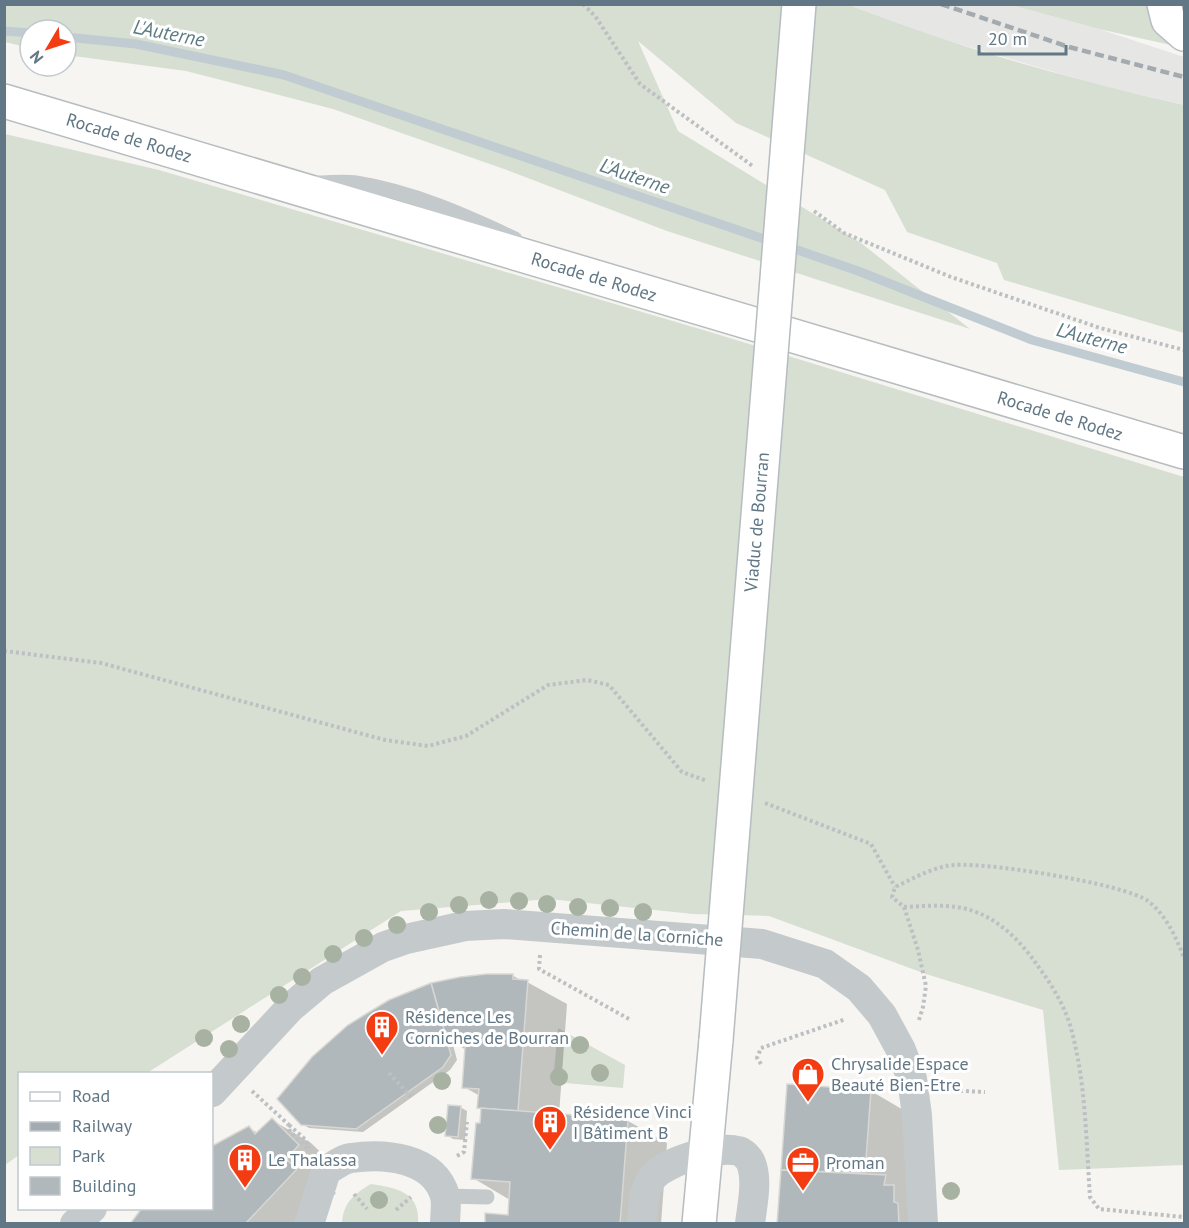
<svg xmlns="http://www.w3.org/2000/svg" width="1189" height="1228" viewBox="0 0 1189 1228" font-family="'PT Sans',sans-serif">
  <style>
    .built { fill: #e6e7e5 }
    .green { fill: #d7ded2 }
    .shadow { fill: #0003 }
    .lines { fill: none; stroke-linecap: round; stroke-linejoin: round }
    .stream { stroke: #c0ccd1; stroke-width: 9 }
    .building { fill: #b0b8bc; stroke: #d7d7d4; stroke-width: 1.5 }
    .secondary-casing { stroke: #b6bcc0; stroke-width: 36 }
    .primary-casing { stroke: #b7bcbf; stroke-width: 36 }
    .path { stroke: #bdc0c2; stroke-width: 4; stroke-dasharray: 3 3; stroke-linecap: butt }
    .lane { stroke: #c4c9cb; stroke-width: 15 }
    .street { stroke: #c4c9cb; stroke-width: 30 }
    .secondary { stroke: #fff; stroke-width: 33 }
    .primary { stroke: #fff; stroke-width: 33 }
    .rail { stroke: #a4abb0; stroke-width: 4.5; stroke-dasharray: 9 4.5; stroke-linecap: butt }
    .secondary-bridge-casing { stroke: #b6bcc0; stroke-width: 36; stroke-linecap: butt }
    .secondary-bridge { stroke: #fff; stroke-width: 33 }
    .tree { fill: #a8b2a2 }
    .labels { text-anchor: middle; stroke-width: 6; stroke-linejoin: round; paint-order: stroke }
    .street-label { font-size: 18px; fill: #617785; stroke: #fff }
    .poi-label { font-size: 18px; fill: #617785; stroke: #fff; text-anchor: start }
    .water-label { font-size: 20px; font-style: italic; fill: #5d7a83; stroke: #fff }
  </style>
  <rect width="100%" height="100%" fill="#f6f5f1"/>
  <polygon class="built" points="849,5 1011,5 1099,29 1184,57 1184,105 1095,84 915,31"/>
  <g class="green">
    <path d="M4,5h845c109,43 222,74 335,100v228l-180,-53 -7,-17 -90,-31 -22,-42 -149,-67 -98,-82 40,90 183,112 109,86 -303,-98 -163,-62 -171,-60 -147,-38 -120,-16v-25h-36v18l-25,-6z"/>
    <polygon points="1011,5 1184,5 1184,48 1099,29"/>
    <polygon points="5,134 159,170 710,332 1184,477 1184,1165 1059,1170 1043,1010 926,974 769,916 693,914 549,899 401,911 147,1073 20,1074 19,1155 5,1165"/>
    <polygon points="558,1028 625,1065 623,1088 553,1082"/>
    <path d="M371,1184c26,4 49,8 47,39h-76c1,-20 12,-29 29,-39z"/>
  </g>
  <g class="shadow">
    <polygon points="512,975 522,981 527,982 567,1004 559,1115 628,1121 667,1143 661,1224 486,1224 509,1216 510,1200 473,1178 482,1109 480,1096 464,1087 466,1050 452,1041 457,1060 450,1070 363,1132 309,1128 302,1124 431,985 460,978"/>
    <polygon points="788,1086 871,1091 922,1121 933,1224 779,1224"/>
    <polygon points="460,1107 467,1111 465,1140 453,1139 447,1135"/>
    <polygon points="272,1120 311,1143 337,1168 324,1182 336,1193 306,1224 132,1224 212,1208 212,1149 223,1140 249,1128 258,1133"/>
  </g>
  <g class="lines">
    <g class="stream">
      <polyline points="4,31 30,33"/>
      <polyline points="66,37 136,44 284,75 773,242"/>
      <polyline points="786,246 858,271 1032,340 1184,382"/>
    </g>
  </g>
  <g class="building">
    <polygon points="487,974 513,974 513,979 528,980 518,1111 477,1108 479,1089 462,1088 466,1034 447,1040 431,983 460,977"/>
    <polygon points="431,983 451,1055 443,1067 356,1129 301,1125 277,1099 312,1057 348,1025 389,1000"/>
    <polygon points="787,1084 871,1090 865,1173 781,1170"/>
    <polygon points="448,1105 461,1106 458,1137 445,1136"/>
    <polygon points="481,1108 628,1119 620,1224 485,1224 485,1213 508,1215 510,1182 471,1179 476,1123 480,1123"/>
    <polygon points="272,1118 299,1145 286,1159 297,1169 245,1224 130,1224 142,1208 212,1208 212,1146 249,1126 255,1134"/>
    <polygon points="781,1170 886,1175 884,1185 894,1185 894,1202 898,1203 899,1224 777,1224"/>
  </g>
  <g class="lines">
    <g class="secondary-casing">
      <g id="secondary">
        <polyline points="1164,4 1168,20 1184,34"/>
        <polyline points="699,1224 716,1040"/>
      </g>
    </g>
    <g class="primary-casing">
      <polyline id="primary" points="4,101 1184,452"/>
    </g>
    <g class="path">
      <polyline points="583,4 595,16 640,84 754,167"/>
      <polyline points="814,211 844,233 951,277 1100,328 1184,350"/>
      <polyline points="4,651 101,663 385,740 428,746 466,736 548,685 587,680 609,685 682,772 707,781"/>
      <polyline points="765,803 871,844 895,887"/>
      <path d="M904,907c24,-1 49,-4 72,5 24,9 44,29 59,50 14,19 28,40 35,63 16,55 16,115 20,172l9,12 85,8"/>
      <polyline points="540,955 539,969 629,1019"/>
      <path d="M919,1020l4,-13 3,-21 -8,-36 -14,-43 -12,-10 3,-10c17,-8 33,-17 51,-21 28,-7 180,18 202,35 18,14 28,36 36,57"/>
      <polyline points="761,1064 757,1058 761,1048 846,1019"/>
      <polyline points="389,1073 411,1097"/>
      <polyline points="942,1090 985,1092"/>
      <polyline points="252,1091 288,1124 290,1132 308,1149"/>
      <polyline points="289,1125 306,1140 309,1148"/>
      <polyline points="457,1156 464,1152 467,1122"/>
      <polyline points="354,1194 367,1209"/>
      <polyline points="396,1210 411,1197"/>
    </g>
    <g class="lane">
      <path d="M319,183c12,0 25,-2 37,0 56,9 108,32 159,56"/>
      <polyline points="445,1196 487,1197"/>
    </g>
    <g class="street">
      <polyline points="212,1092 290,1008 322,981 383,947 406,939 465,926 504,924 762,944 825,964 859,988 882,1015 901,1050 912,1079 917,1115 923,1224"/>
      <polyline points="75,1224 92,1208"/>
      <path d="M309,1224l17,-53c8,-5 17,-12 25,-13 33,-5 83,-1 94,38 2,8 0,19 0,28"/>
      <path d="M642,1224c1,-15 1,-33 10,-46 12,-16 66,-33 86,-27 5,1 11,7 13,12 7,17 1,43 -1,61"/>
    </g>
    <use href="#secondary" class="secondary"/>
    <use href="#primary" class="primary"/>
    <polyline class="rail" points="941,4 1069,47 1184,77"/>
    <g class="secondary-bridge-casing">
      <polyline id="secondary-bridge" points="716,1040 799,4"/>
    </g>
    <use href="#secondary-bridge" class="secondary-bridge"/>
  </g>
  <g class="tree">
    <circle cx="489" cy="900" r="9"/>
    <circle cx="519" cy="901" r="9"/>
    <circle cx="547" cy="904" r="9"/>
    <circle cx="459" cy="905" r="9"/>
    <circle cx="578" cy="907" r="9"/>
    <circle cx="610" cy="908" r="9"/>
    <circle cx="429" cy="912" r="9"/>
    <circle cx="643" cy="912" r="9"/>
    <circle cx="397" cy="925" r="9"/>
    <circle cx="364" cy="938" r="9"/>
    <circle cx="333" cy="954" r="9"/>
    <circle cx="302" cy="977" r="9"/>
    <circle cx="279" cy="995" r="9"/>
    <circle cx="241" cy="1024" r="9"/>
    <circle cx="204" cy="1038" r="9"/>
    <circle cx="580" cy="1045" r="9"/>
    <circle cx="229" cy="1049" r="9"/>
    <circle cx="600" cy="1073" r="9"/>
    <circle cx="559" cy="1077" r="9"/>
    <circle cx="442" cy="1081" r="9"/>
    <circle cx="438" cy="1125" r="9"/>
    <circle cx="951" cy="1191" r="9"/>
    <circle cx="379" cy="1200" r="9"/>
  </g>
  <defs>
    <g id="building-pin" transform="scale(1.725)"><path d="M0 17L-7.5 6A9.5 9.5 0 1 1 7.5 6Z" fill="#f43c13" stroke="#fff"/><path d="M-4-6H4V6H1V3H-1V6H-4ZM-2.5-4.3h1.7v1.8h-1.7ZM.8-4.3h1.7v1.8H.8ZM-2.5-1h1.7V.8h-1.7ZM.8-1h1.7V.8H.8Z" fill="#fff"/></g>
    <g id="shop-pin" transform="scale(1.725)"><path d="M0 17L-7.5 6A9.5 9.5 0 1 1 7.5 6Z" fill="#f43c13" stroke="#fff"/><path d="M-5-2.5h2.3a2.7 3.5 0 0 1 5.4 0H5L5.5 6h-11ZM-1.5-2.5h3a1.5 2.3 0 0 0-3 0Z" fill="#fff"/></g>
    <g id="office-pin" transform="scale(1.725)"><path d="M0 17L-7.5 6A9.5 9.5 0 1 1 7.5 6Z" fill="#f43c13" stroke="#fff"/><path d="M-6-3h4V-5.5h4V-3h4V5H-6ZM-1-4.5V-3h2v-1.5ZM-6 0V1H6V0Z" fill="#fff"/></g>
  </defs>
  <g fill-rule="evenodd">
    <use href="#building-pin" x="382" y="1027"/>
    <use href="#shop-pin" x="808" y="1074"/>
    <use href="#building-pin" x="550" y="1122"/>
    <use href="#building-pin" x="245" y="1160"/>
    <use href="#office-pin" x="803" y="1163"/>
  </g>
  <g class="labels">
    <g class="street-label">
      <text transform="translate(129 138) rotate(17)" y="6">Rocade de Rodez</text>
      <text transform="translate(594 277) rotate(17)" y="6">Rocade de Rodez</text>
      <text transform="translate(1060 416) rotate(17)" y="6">Rocade de Rodez</text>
      <text transform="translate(757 522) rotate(-85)" y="6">Viaduc de Bourran</text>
      <text transform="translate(637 934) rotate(4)" y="6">Chemin de la Corniche</text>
    </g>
    <g class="poi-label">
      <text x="405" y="1023">Résidence Les<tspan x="405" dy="21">Corniches de Bourran</tspan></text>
      <text x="831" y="1070">Chrysalide Espace<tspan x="831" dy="21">Beauté Bien-Etre</tspan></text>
      <text x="573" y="1118">Résidence Vinci<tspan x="573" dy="21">I Bâtiment B</tspan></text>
      <text x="268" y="1166">Le Thalassa</text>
      <text x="826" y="1169">Proman</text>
    </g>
    <g class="water-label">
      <text transform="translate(169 33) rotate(11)" y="7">L'Auterne</text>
      <text transform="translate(635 176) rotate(19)" y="7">L'Auterne</text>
      <text transform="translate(1092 338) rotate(15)" y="7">L'Auterne</text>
    </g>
  </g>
  <rect width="1189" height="1228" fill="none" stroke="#617785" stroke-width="12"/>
  <rect x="18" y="1072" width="195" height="138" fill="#ffffff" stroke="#c0c9ce" stroke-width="1.5"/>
  <rect x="30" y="1092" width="30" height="9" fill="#ffffff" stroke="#c0c9ce" stroke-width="1.5"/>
  <text x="72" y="1102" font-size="18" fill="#617785">Road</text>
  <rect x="30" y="1122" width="30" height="9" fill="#a4abb0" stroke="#c0c9ce" stroke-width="1.5"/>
  <text x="72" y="1132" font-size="18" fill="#617785">Railway</text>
  <rect x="30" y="1147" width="30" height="18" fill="#d7ded2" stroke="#c0c9ce" stroke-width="1.5"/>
  <text x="72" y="1162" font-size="18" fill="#617785">Park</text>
  <rect x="30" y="1177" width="30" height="18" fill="#b0b8bc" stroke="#c0c9ce" stroke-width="1.5"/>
  <text x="72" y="1192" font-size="18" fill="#617785">Building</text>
  <g transform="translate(48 48) rotate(231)"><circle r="28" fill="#ffffff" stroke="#c0c9ce" stroke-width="1.5"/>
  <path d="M0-4.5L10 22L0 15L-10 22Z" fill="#f43c13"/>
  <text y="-9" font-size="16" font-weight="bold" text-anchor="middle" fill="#617785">N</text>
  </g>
  <path d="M979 45v9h87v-9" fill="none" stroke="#617785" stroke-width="3"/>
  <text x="988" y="45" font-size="18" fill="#617785" stroke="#ffffff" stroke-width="4.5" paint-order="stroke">20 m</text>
</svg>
